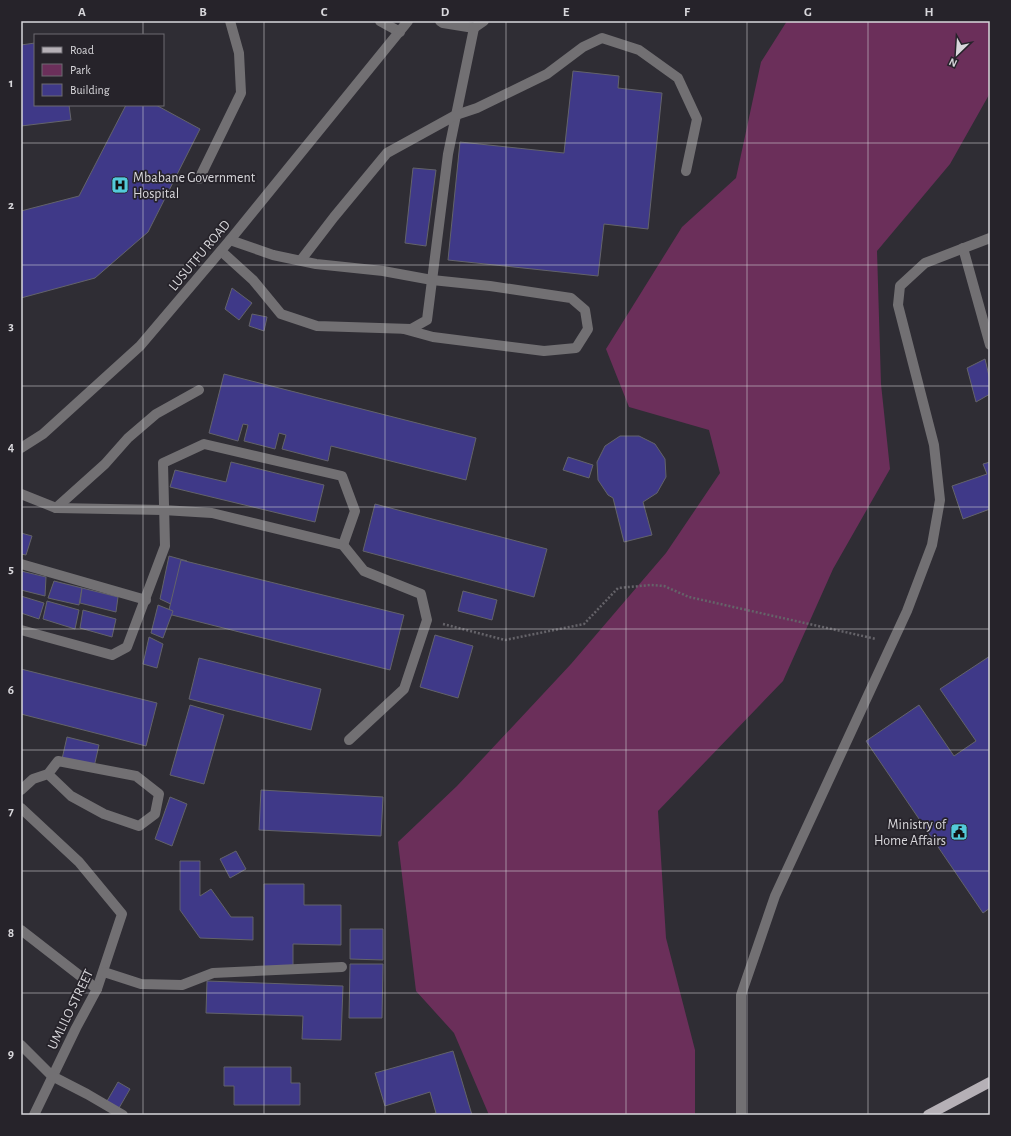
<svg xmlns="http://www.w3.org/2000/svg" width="1011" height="1136" viewBox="0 0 1011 1136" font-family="'Alegreya Sans',sans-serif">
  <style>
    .green { fill: #6b2f5a }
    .building { fill: #3f3988; stroke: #63636a }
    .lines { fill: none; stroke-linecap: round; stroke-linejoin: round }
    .path { stroke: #656369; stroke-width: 2.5; stroke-dasharray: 2 2; stroke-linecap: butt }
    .minor { stroke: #727073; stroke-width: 10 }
    .major { stroke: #b5b0b6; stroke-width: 10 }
    .grid { fill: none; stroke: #d8d7db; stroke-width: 1; stroke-opacity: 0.55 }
    .labels { text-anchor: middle; stroke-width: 3.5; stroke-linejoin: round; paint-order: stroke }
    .poi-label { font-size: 14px; fill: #d8d7db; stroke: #26232a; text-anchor: start }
    .street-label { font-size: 14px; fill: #d8d7db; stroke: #26232a }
    .neatline { fill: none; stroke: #d8d7db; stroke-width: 1.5 }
    .grid-label { font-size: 13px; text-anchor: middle; font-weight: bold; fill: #d8d7db }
  </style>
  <rect width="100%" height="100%" fill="#2f2d34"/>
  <polygon class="green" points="787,21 990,21 990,93 950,164 877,251 881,384 890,469 833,569 783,681 658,811 666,938 695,1050 695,1115 489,1115 454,1033 416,991 398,842 457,786 571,664 666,553 720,473 709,430 629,407 606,349 682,227 736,178 761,62"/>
  <g class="building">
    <polygon points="35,43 35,105 69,105 71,120 21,126 21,45"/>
    <polygon points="573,71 619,76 618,88 662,93 648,229 604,224 598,276 448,260 460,142 564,153"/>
    <polygon points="126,105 156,105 200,129 148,232 95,278 21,298 21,211 79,196"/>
    <polygon points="413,168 436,170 426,246 405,243"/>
    <polygon points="232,288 252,303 239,320 225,309"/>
    <polygon points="252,314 267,317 264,331 249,326"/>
    <polygon points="985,359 990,380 990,394 976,402 967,368"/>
    <polygon points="224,374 476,438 466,480 331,446 328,461 282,449 286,435 279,433 275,449 244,441 248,425 243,424 238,441 209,433"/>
    <polygon points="620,436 639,436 655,444 665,459 666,477 657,493 643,502 652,535 624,542 613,498 608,495 598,480 597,462 605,446"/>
    <polygon points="568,457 593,465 589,478 563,470"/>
    <polygon points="231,462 324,485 315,522 170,487 175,470 226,482"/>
    <polygon points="990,462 990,509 963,519 952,486 987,474 983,464"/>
    <polygon points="375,504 547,549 534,597 363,551"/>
    <polygon points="21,533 32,536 26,555 21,554"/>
    <polygon points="169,556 187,561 177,607 160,599"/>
    <polygon points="181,560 404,615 390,670 168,614"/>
    <polygon points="21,571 46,577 45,596 21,590"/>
    <polygon points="54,581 82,588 79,605 48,598"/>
    <polygon points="82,588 118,597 116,612 80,603"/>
    <polygon points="463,591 497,600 492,620 458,611"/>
    <polygon points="21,596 44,603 39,619 21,613"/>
    <polygon points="47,601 79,610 75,629 43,619"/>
    <polygon points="158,605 173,611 163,638 151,633"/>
    <polygon points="83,610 116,619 112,637 80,628"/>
    <polygon points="435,635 473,646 458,698 420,687"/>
    <polygon points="149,637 163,644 157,668 143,664"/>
    <polygon points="990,656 990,908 983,913 866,741 919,705 954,756 976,741 940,689"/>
    <polygon points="199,658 321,689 311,730 189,699"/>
    <polygon points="21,669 157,703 146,746 21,714"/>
    <polygon points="190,705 224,715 204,784 170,775"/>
    <polygon points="67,737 99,745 94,767 62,759"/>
    <polygon points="261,790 383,797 381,836 259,830"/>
    <polygon points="170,797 187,804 172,846 155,839"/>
    <polygon points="236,851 246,869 230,878 220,859"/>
    <polygon points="180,861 200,861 200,896 211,889 231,917 253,917 253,940 200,938 180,910"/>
    <polygon points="264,884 304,884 304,905 341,905 341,945 293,944 293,967 264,967"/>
    <polygon points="350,929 383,929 383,960 350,959"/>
    <polygon points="350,964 383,964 382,1018 349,1018"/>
    <polygon points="207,981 343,986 341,1040 302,1039 303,1016 206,1013"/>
    <polygon points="453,1051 472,1115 428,1115 436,1113 430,1092 385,1106 375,1073"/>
    <polygon points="224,1067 291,1067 291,1083 300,1083 300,1105 234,1105 234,1086 224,1086"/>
    <polygon points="118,1082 130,1089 119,1108 107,1101"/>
  </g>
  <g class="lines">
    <polyline class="path" points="443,624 505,640 584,624 618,588 651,585 664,586 689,597 876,639"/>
    <g class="minor">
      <polyline points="380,21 400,32"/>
      <polyline points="440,21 443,23 474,28 484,21"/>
      <polyline points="199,179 241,93 239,53 230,21"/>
      <polyline points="230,240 273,255 316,264 383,271 432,280 490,286 571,298 585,310 588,329 576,348 544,351 433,337 404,329"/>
      <polyline points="963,248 990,345"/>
      <polyline points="221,251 253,280 281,314 317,326 411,329 427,320 448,154 474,28"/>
      <polyline points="301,260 334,217 387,153 456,115 477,108 547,74 583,47 602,38 639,50 678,78 697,119 686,171"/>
      <polyline points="21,448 43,434 140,346 230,240 408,21"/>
      <polyline points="21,494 56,508 163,510 212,513 343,545 364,571 421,594 427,620 404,689 349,740"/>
      <polyline points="56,508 105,464 128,438 156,414 199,390"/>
      <polyline points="21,564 146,600"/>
      <polyline points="21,630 112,655 127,647 165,546 163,463 204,444 342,476 355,511 343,545"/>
      <polyline points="21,790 33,779 48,774 58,761 136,776 159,794 155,814 139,826 104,814 71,796 48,774"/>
      <polyline points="21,808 79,862 122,914 97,989 76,1028 34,1115"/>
      <polyline points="21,930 97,989"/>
      <polyline points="104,972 141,984 182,985 213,973 342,967"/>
      <polyline points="21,1045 52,1076 87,1094 123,1115"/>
      <polyline points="741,1115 741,995 775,896 907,611 932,545 940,500 934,445 898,305 900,286 925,263 990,238"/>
    </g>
    <polyline class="major" points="928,1115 990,1082"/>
  </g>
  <path class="grid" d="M143,21v14M264,21v1094M385,21v1094M506,21v1094M626,21v1094M747,21v1094M868,21v1094M143,105v1010M21,143h969M21,265h969M21,386h969M21,507h969M21,629h969M21,750h969M21,871h969M21,993h969"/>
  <defs>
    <g id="hospital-square" transform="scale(0.9)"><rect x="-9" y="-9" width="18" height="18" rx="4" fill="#53cbda" stroke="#26232a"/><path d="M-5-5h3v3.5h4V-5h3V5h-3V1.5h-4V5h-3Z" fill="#111"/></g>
    <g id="civic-square" transform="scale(0.9)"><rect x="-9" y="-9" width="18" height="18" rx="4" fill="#53cbda" stroke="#26232a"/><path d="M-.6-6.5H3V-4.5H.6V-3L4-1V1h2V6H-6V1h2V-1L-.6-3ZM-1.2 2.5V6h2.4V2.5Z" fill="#111"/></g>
  </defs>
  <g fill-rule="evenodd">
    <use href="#hospital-square" x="120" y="185"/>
    <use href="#civic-square" x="959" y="832"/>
  </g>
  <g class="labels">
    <g class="poi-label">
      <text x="133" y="182">Mbabane Government<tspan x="133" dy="16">Hospital</tspan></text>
      <text x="946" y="829" text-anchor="end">Ministry of<tspan x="946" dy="16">Home Affairs</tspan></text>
    </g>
    <g class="street-label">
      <text transform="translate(199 255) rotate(-50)" y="5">LUSUTFU ROAD</text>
      <text transform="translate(70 1009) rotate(-64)" y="5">UMLILO STREET</text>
    </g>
  </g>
  <rect width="1011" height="1136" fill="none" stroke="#26232a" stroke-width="44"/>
  <rect x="34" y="34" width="130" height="72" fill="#26232a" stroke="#6d6b71"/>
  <rect x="42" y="47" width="20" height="6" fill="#b5b0b6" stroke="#6d6b71"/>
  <text x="70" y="54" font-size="12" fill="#d8d7db">Road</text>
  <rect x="42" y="64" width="20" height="12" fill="#6b2f5a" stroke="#6d6b71"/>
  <text x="70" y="74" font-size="12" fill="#d8d7db">Park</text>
  <rect x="42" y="84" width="20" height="12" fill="#3f3988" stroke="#6d6b71"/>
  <text x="70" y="94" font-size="12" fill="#d8d7db">Building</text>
  <g transform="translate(957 54) rotate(205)" stroke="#26232a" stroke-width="3" paint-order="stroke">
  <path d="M0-3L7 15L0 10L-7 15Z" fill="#d8d7db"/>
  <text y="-6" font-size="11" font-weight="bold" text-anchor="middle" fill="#d8d7db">N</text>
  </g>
  <rect x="22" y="22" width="967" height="1092" class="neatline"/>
  <g class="grid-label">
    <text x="82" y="16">A</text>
    <text x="203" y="16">B</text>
    <text x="324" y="16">C</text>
    <text x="445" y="16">D</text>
    <text x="566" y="16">E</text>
    <text x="687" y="16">F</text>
    <text x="808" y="16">G</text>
    <text x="929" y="16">H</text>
    <text x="11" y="87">1</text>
    <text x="11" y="209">2</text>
    <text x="11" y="330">3</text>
    <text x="11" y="451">4</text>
    <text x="11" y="573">5</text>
    <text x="11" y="694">6</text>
    <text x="11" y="815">7</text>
    <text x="11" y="937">8</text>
    <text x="11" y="1058">9</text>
  </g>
</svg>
